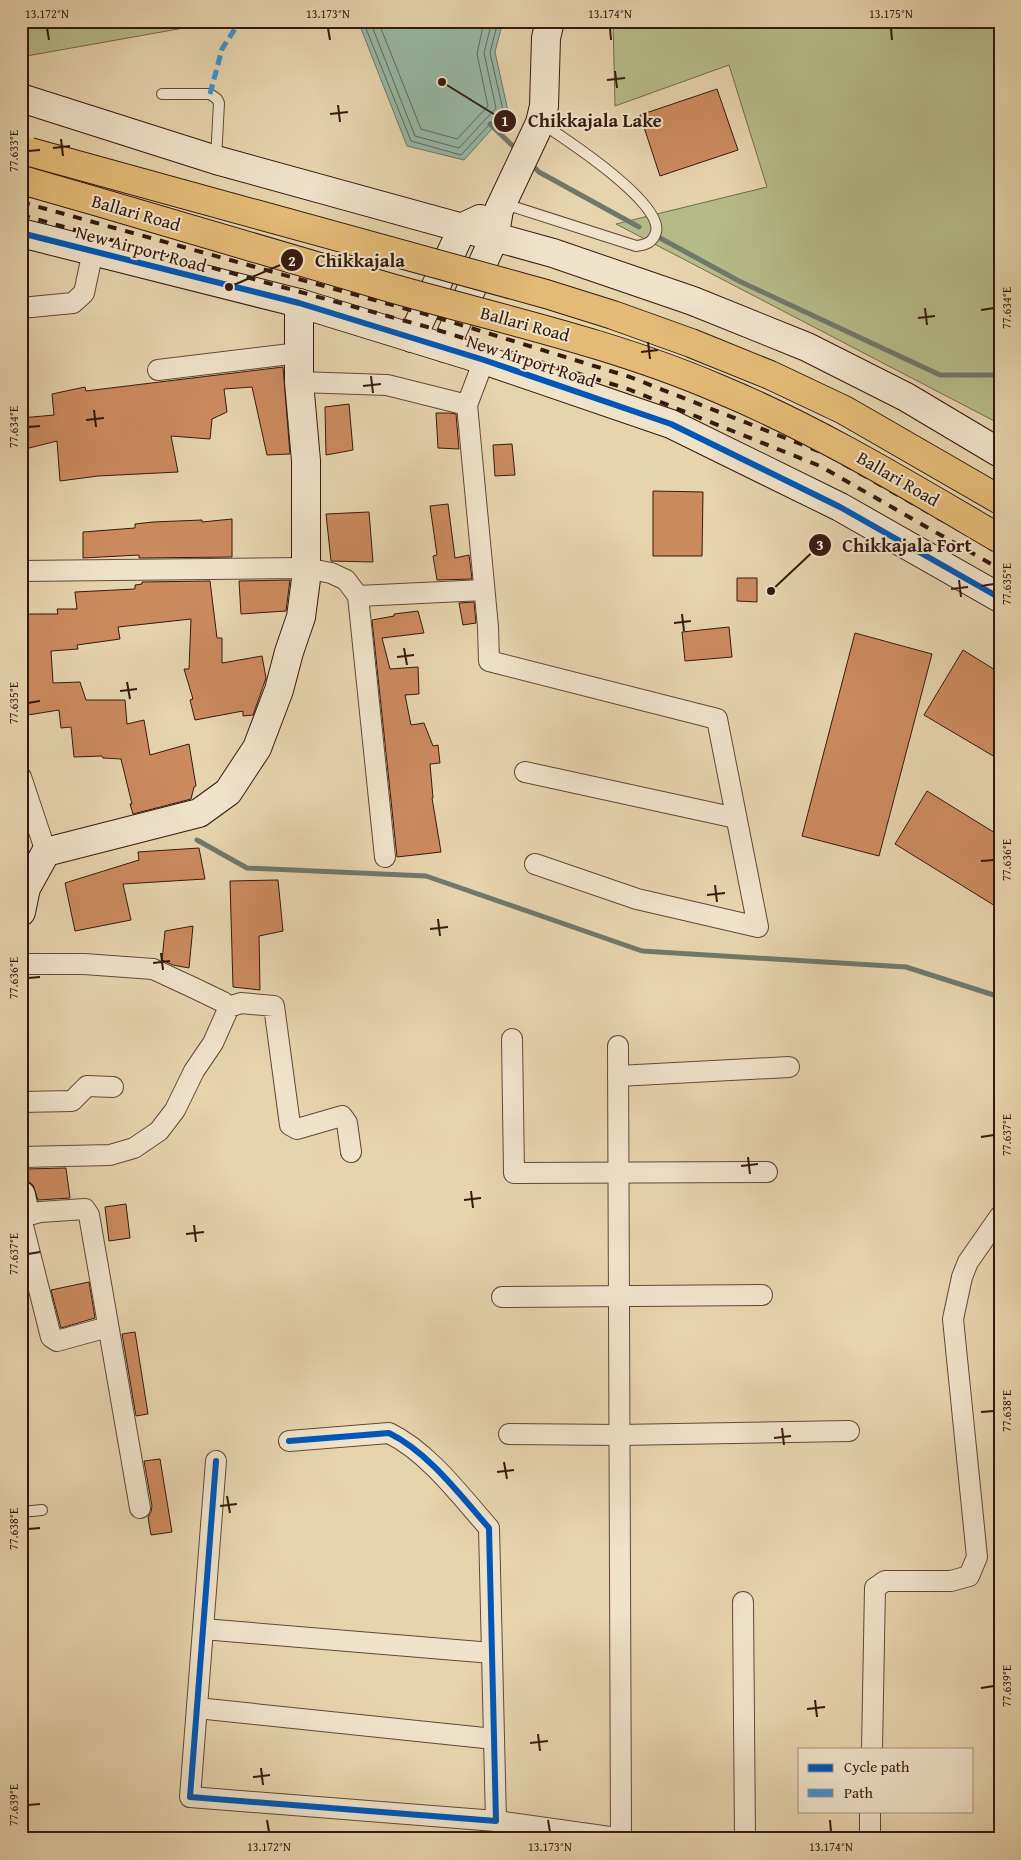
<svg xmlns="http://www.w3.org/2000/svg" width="1021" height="1860" viewBox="0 0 1021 1860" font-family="'Gentium Book Plus',serif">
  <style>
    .green { fill: #b6bc89; stroke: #766a4b }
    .water { fill: #97b8a7; stroke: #707869 }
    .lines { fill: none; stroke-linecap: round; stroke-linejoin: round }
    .shore { stroke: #66685a; stroke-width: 1 }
    .stream { stroke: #707869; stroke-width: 5 }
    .building { fill: #cc8a5f; stroke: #36190d }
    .lane-casing { stroke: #624835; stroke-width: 12 }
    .street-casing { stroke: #624835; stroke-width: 22 }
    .secondary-casing { stroke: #36190d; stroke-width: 30 }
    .lane { stroke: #efe3ca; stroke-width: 10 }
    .street { stroke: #efe3ca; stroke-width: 20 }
    .secondary { stroke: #efe3ca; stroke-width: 28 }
    .rail { stroke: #36190d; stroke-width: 4; stroke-dasharray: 9 9; stroke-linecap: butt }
    .highway-bridge-casing { stroke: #36190d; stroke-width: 30; stroke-linecap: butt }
    .highway-bridge { stroke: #e3ba76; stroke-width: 28 }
    .quiet { stroke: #3e93d2; stroke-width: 5; stroke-dasharray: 10 5; stroke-linecap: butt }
    .cycleway-casing { stroke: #efe3ca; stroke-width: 9 }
    .cycleway { stroke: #0057b8; stroke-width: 6 }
    .ticks { fill: none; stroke: #36190d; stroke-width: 2 }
    .labels { text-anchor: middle; stroke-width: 4; stroke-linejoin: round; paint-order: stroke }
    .street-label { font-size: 18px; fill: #36190d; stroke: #efe3ca }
    .leader { fill: none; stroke: #36190d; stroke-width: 2 }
    .callout-dot { fill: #36190d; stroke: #efe3ca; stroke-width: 2 }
    .mark-label { font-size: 15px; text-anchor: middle; font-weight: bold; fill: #fff }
    .callout-label { font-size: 19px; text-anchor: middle; font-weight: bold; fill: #36190d; stroke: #efe3ca; stroke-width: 4; stroke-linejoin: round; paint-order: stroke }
    .neatline { fill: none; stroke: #36190d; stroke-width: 2 }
    .ticks-label { font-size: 12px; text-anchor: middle; fill: #36190d }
  </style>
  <rect width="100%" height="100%" fill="#e6d4ad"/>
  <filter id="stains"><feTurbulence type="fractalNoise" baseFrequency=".004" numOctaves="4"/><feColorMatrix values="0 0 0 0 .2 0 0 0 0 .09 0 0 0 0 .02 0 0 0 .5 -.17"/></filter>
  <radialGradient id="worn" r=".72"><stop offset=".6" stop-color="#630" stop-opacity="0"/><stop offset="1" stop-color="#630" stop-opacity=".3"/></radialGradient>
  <g class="green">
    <polygon points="21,21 223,21 21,57"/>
    <polygon points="613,21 1000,21 1000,424 616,224 767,187 729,65 615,106"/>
  </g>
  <polygon class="water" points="358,21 503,21 495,52 508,111 464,160 407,146"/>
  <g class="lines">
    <g class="shore">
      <polyline points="363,21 411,141 461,155 503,110 490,53 498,21"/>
      <polyline points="370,21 415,136 459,148 496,108 484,53 492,21"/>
      <polyline points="378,21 421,129 457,139 488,106 477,54 484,21"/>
    </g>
    <g class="stream">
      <polyline points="490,124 518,151"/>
      <polyline points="531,164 539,172 639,227"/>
      <polyline points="660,238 739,281 940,375 1000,375"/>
      <polyline points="197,840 247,868 426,876 642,951 906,967 1000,997"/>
    </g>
  </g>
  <g class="building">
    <polygon points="717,89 738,150 660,176 640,115"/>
    <polygon points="283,367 290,454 267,455 252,387 224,389 227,412 212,419 210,439 171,436 178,472 98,476 60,481 57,441 21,450 21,418 54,415 52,394 85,387 86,391"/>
    <polygon points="349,404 353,450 326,455 325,407"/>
    <polygon points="436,413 449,413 456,414 459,449 438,448"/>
    <polygon points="512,444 515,475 495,476 493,445"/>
    <polygon points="653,491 703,492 702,556 653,556"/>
    <polygon points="448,504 455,558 469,555 472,579 437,580 433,556 437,555 430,506"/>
    <polygon points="369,512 373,562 331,561 326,514"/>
    <polygon points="232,519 232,557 139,558 139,555 83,558 83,532 135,528 135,524 153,522 202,520 202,522"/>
    <polygon points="737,578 757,578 757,602 737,601"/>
    <polygon points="290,580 286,611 241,614 239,581"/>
    <polygon points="210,581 217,638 222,638 222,663 262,656 266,678 253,715 243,716 243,711 195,720 190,700 193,699 184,669 189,669 191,619 118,627 120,639 77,645 78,649 51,651 53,683 80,682 86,700 125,700 127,724 144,720 150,755 189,744 196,786 194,787 191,799 133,814 130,804 132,804 121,759 103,758 102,756 74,757 71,727 61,728 59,710 28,715 21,685 21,614 58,614 57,609 77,609 75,592 135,589 135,585 142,584 142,582"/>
    <polygon points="474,602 476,623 463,625 459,603"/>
    <polygon points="418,611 424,633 382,638 390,669 418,667 419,694 405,695 411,725 424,723 433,746 438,745 440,763 430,764 433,798 432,798 441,852 397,857 372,620 394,616 394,614"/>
    <polygon points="729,627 732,657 685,661 682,632"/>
    <polygon points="855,633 932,654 879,856 802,836"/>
    <polygon points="963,650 1000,673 1000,760 924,715"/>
    <polygon points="927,791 1000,836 1000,909 895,844"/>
    <polygon points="199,848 205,879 123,884 131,920 75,931 65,883 139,860 138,852"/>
    <polygon points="278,880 283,931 259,936 260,990 233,987 230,881"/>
    <polygon points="193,926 189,968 173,965 162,960 165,931"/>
    <polygon points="66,1168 70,1198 38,1200 33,1185 28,1181 26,1169"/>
    <polygon points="126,1204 130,1238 109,1241 105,1207"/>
    <polygon points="89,1282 95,1318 61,1328 51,1290"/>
    <polygon points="135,1332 148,1414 136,1416 122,1334"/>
    <polygon points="160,1459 172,1532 151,1535 148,1517 151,1512 152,1506 144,1461"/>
  </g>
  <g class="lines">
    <g class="lane-casing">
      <g id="lane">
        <polyline points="162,94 210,94 217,99 219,103 216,159"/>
        <path d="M502,203l134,43c9,-1 17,-3 20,-14 8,-29 -92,-94 -115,-109"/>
        <polyline points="21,1512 42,1510"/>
      </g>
    </g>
    <g class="street-casing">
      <g id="street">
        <polyline points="21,308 73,303 84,293 93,251"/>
        <polyline points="484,360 467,405 488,627 489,661 717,719 758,927 637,899 535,864"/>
        <polyline points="158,370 299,353"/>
        <polyline points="299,382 387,385 467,405"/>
        <polyline points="21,571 305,568 331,573 346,580 358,596 385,857"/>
        <polyline points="358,596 484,590"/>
        <polyline points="525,772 736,818"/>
        <polyline points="21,777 46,852"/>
        <polyline points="21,964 84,964 153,969 194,988 223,1002 229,1007"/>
        <polyline points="512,1039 514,1173 767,1172"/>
        <polyline points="618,1046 621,1838"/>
        <polyline points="618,1076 789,1067"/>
        <polyline points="21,1102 72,1101 87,1086 113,1087"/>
        <polyline points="21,1157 110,1155 134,1148 159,1131 175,1110 194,1071 213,1043 229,1007 241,1003 274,1006 290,1125 297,1129 342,1116 347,1123 351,1152"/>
        <polyline points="21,1217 40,1212 85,1209 89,1215 140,1508"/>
        <polyline points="21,1218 51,1337 57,1341 108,1327"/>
        <polyline points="502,1297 762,1295"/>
        <polyline points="509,1434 619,1435 849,1431"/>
        <path d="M216,1461l-26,336 306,24 -7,-293c-29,-33 -61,-76 -100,-95l-100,8"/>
        <polyline points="743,1602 745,1839"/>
        <polyline points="203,1629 492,1653"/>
        <polyline points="197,1708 494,1739"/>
        <polyline points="872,1749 875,1588 885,1581 951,1581 969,1576 977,1557 953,1319 962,1277 968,1262 1000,1216"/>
        <polyline points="496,1821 624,1839"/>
        <polyline points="870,1839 870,1811"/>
      </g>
    </g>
    <g class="secondary-casing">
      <g id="secondary">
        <polyline points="21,98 216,160 553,253 693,301 807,347 906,397 1000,453"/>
        <polyline points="21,233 299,303 484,360 671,424 840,507 1000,598"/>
        <polyline points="412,338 463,227 480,219"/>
        <polyline points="445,348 494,238 499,210 540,123 544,106 546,38 550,21"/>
        <polyline points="21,912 26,888 46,852 199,813 228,792 257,748 279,690 289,652 301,617 306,579 306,461 299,382 299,303"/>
        <polyline points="21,1195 23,1204 21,1215"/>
      </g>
    </g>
    <use href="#lane" class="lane"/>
    <use href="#street" class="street"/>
    <use href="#secondary" class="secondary"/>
    <g class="rail">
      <polyline points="21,202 432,316 630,377 826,454 1000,553"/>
      <polyline points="21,215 431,328 628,389 820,466 1000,569"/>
    </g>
    <g class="highway-bridge-casing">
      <g id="highway-bridge">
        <polyline points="30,152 546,294 613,315 691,343 770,375 844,410 1000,500"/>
        <path d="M22,180c123,35 245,72 369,108 109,31 221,55 326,100 99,41 191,97 283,151"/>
      </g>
    </g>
    <use href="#highway-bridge" class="highway-bridge"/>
    <polyline class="quiet" points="210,94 222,49 240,21"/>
    <g class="cycleway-casing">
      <g id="cycleway">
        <polyline points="21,233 299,303 484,360 671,424 840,507 1000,598"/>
        <path d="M216,1461l-26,336 306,24 -7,-293c-29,-33 -61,-76 -100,-95l-100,8"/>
      </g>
    </g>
    <use href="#cycleway" class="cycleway"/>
  </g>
  <path class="ticks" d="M47,28l2,12M328,28l2,12M610,28l1,12M891,28l1,12M615,71l2,17M607,80l18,-2M338,105l2,17M330,114l18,-2M61,139l2,17M53,148l17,-2M28,151l12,-1M925,308l2,17M981,310l13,-2M918,318l17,-2M648,342l2,17M641,352l17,-2M371,376l2,17M363,386l18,-2M94,410l2,17M86,420l18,-2M28,427l12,-1M959,580l2,17M981,586l13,-2M951,589l17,-2M682,614l2,17M674,623l17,-2M404,648l3,17M397,657l17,-2M127,682l3,17M120,691l17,-2M28,703l12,-2M981,861l13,-1M715,885l2,17M707,895l18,-2M438,919l2,17M430,929l18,-2M161,953l2,17M153,963l17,-2M28,978l12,-1M981,1137l13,-2M748,1157l2,17M741,1166l17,-2M471,1191l2,17M464,1200l17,-2M194,1225l2,17M186,1234l18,-2M28,1254l12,-2M981,1412l13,-1M782,1428l2,17M774,1438l17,-2M504,1462l3,17M497,1472l17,-2M227,1496l3,17M220,1506l17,-2M28,1529l12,-1M981,1688l13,-2M815,1700l2,17M807,1709l18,-2M538,1734l2,17M530,1743l18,-2M261,1768l2,17M253,1777l17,-2M28,1805l12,-1M267,1820l2,12M548,1820l2,12M830,1820l1,12"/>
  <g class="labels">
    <g class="street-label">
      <text transform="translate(136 213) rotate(16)" y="6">Ballari Road</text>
      <text transform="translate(141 249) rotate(15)" y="6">New Airport Road</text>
      <text transform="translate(525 324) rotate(15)" y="6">Ballari Road</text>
      <text transform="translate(531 361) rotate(18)" y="6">New Airport Road</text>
      <text transform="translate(898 479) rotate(30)" y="6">Ballari Road</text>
    </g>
  </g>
  <path class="leader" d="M442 82L505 121M229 287L292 260M771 591L820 545"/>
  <g class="callout-dot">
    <circle cx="442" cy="82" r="5"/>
    <circle cx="229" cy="287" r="5"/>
    <circle cx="771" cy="591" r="5"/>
    <circle cx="505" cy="121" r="12"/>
    <circle cx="292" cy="260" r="12"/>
    <circle cx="820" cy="545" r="12"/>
  </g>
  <g class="mark-label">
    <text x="505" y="126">1</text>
    <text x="292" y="266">2</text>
    <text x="820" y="550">3</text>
  </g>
  <g class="callout-label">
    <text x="595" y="127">Chikkajala Lake</text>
    <text x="360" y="267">Chikkajala</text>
    <text x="907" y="552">Chikkajala Fort</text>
  </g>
  <rect width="1021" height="1860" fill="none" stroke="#e6d4ad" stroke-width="55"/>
  <rect x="798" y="1748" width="175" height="65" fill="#efe3ca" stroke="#a5927e"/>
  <rect x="808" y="1764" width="25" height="8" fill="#0057b8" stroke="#a5927e"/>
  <text x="844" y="1772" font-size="15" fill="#36190d">Cycle path</text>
  <rect x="808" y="1789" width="25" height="8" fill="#3e93d2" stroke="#a5927e"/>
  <text x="844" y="1798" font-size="15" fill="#36190d">Path</text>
  <rect x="28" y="28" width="966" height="1804" class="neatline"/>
  <g class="ticks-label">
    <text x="47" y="18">13.172°N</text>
    <text x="328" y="18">13.173°N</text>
    <text x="610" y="18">13.174°N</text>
    <text x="891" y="18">13.175°N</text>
    <text transform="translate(14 151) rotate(-90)" y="4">77.633°E</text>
    <text transform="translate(1007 308) rotate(-90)" y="4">77.634°E</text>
    <text transform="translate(14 427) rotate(-90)" y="4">77.634°E</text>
    <text transform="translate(1007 584) rotate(-90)" y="4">77.635°E</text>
    <text transform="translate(14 703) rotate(-90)" y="4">77.635°E</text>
    <text transform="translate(1007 860) rotate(-90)" y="4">77.636°E</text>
    <text transform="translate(14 978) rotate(-90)" y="4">77.636°E</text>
    <text transform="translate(1007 1135) rotate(-90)" y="4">77.637°E</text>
    <text transform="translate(14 1254) rotate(-90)" y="4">77.637°E</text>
    <text transform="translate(1007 1411) rotate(-90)" y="4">77.638°E</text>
    <text transform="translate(14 1529) rotate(-90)" y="4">77.638°E</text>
    <text transform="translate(1007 1686) rotate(-90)" y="4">77.639°E</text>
    <text transform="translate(14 1805) rotate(-90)" y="4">77.639°E</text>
    <text x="269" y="1851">13.172°N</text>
    <text x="550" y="1851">13.173°N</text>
    <text x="831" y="1851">13.174°N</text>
  </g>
  <rect width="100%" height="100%" filter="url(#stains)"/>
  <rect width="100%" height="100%" fill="url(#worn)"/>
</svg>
